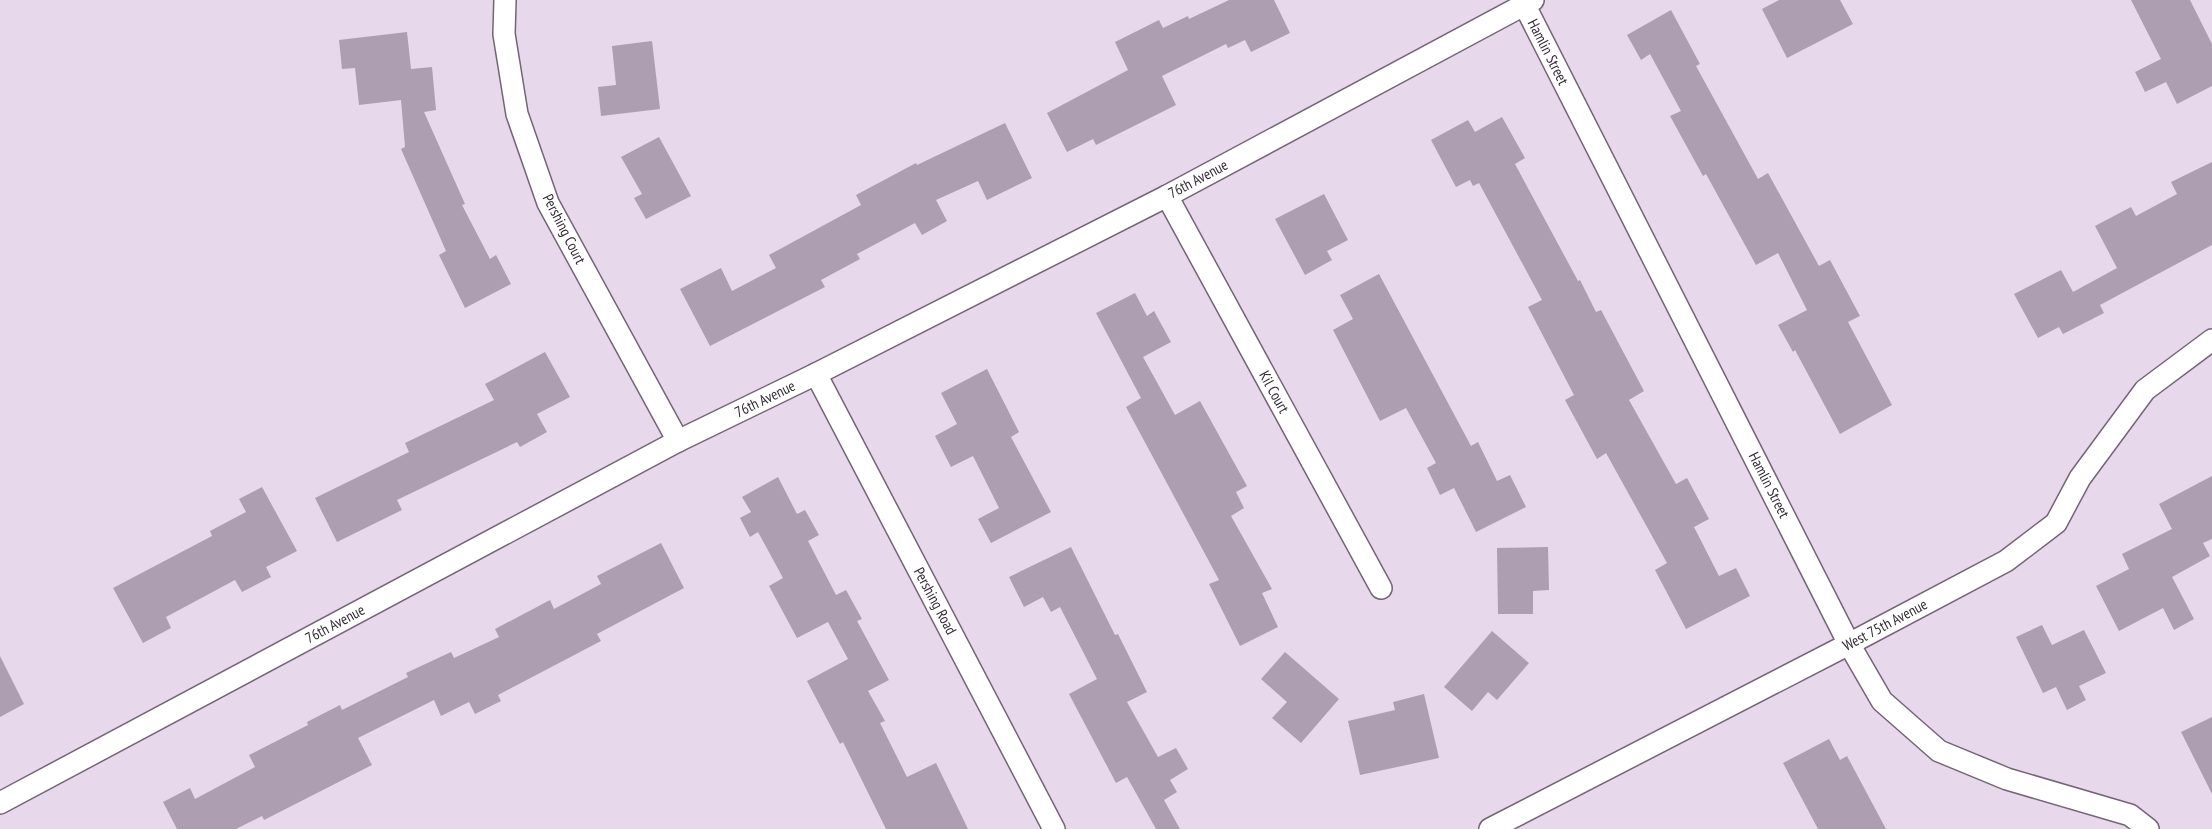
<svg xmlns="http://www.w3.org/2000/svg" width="2212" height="829" viewBox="0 0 2212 829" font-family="'PT Sans Narrow',sans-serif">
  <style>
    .building { fill: #ae9eb1 }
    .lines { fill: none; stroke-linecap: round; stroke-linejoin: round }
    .street-casing { stroke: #746576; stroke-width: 24 }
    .street { stroke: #fff; stroke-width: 21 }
    .labels { text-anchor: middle; stroke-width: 5; stroke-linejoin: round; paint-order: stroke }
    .street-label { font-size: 15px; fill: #332c34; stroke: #fff }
  </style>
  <rect width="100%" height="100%" fill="#e8d8eb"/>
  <g class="building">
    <polygon points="1229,0 1274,0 1290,33 1251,52 1245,40 1228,48 1226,44 1162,76 1176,105 1096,145 1093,139 1067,152 1047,113 1128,70 1115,42 1159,20 1163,28 1188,16 1189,19"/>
    <polygon points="1779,0 1840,0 1853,24 1787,58 1762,9"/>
    <polygon points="2131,0 2190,0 2212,44 2212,86 2177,104 2166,82 2145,92 2135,72 2161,59"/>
    <polygon points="1671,10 1700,64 1696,66 1758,179 1768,173 1819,266 1830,260 1860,316 1848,322 1892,405 1840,434 1795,350 1793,352 1778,325 1807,310 1778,253 1756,265 1706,174 1703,176 1670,116 1681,111 1650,54 1641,60 1627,35"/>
    <polygon points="407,32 411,69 432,67 436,110 424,112 465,204 462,205 490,259 496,255 511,284 465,308 439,255 446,251 401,149 405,147 401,100 359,105 355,68 342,69 339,40"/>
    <polygon points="652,41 660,109 601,116 598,87 616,85 612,46"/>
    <polygon points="1502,117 1525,158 1515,164 1578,281 1580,280 1596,312 1601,310 1644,391 1629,400 1676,484 1687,478 1709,519 1694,527 1719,576 1736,568 1750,596 1686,629 1655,570 1667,563 1606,453 1597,459 1565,400 1574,395 1528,307 1542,300 1479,183 1473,186 1470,180 1456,187 1431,140 1468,120 1475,132"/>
    <polygon points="1005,123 1032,178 987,200 978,181 936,200 947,221 922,235 915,223 857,254 860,259 821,280 825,287 710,346 680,289 721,268 732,291 776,268 769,255 861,205 856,195 916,163 917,165"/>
    <polygon points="659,137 691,196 646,219 634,198 642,194 621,157"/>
    <polygon points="2212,162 2212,245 2100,305 2104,313 2063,334 2059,327 2038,338 2014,294 2061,270 2073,292 2117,268 2095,226 2131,207 2136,216 2177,194 2171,182"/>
    <polygon points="1324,194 1348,240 1327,251 1332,260 1305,275 1275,219"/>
    <polygon points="1379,274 1471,446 1478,442 1497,481 1510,475 1526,507 1476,532 1454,488 1440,495 1427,468 1436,463 1406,408 1380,421 1333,330 1353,319 1340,295"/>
    <polygon points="1135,293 1147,316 1154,311 1171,342 1143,357 1175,415 1200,401 1247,486 1236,492 1244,508 1231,516 1272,589 1262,593 1278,627 1240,646 1209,584 1219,580 1126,407 1141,398 1096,313"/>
    <polygon points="545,352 570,397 537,414 547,432 520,447 517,442 397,500 402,510 337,542 315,498 409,452 405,443 494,400 485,384"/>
    <polygon points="987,369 1019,432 1011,437 1051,512 991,543 978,519 999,508 973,456 951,467 935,436 957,424 941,393"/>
    <polygon points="2212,476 2212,539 2203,543 2210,556 2172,577 2194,619 2174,630 2163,608 2119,631 2096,586 2129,569 2122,554 2172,529 2159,504"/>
    <polygon points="778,477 797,514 805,510 819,535 808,541 836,595 846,590 862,619 857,621 889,680 868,691 885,721 880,723 907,777 936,763 968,829 886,829 843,742 840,744 807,681 848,659 828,622 797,638 769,586 783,578 758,532 750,537 740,518 751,512 742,497"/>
    <polygon points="262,487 297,551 266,567 271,577 242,592 235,580 166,617 171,628 143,643 113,588 212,536 210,531 246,512 239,499"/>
    <polygon points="661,543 684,588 597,634 601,641 498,695 501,701 475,714 469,702 441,716 434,700 358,738 372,765 264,820 262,816 236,829 177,829 163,802 190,788 195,799 255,767 249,755 308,725 307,722 340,705 342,710 408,677 406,673 451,652 454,658 499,637 495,629 550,600 554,609 601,584 597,576"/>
    <polygon points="1071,547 1115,635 1118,634 1147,692 1127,702 1158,757 1176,748 1188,769 1170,780 1177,792 1164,800 1180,829 1156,829 1127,777 1116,783 1069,694 1097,679 1060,607 1051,612 1043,597 1024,607 1009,577"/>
    <polygon points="1548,547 1549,590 1533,591 1533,614 1498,614 1497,548"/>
    <polygon points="2042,625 2052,645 2084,630 2106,673 2079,686 2086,700 2067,710 2056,687 2043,693 2016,637"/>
    <polygon points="1492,631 1529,663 1497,700 1488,692 1472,711 1444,687"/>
    <polygon points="1285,652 1339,699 1301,743 1272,718 1287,702 1261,679"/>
    <polygon points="0,656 24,704 0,717"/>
    <polygon points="1424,694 1439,758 1360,775 1348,721 1395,710 1393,702"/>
    <polygon points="2212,717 2212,794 2181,732"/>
    <polygon points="1829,739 1840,760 1847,756 1886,829 1818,829 1783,763"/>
  </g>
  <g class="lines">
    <g class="street-casing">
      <g id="street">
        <polyline points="505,0 504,34 517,114 548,203 678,441"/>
        <polyline points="1522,0 1849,644 1882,701 1939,751 2007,779 2130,815 2148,829"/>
        <polyline points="1167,196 1381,588"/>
        <polyline points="816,374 1054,829"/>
        <polyline points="0,803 678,441 816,374 1167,196 1533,0"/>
        <polyline points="1490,829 1849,644 2006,561 2056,523 2080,478 2145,390 2212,340"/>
      </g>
    </g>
    <use href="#street" class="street"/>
  </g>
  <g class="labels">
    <g class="street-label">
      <text transform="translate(1548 52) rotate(63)" y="5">Hamlin Street</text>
      <text transform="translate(1198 179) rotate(-28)" y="5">76th Avenue</text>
      <text transform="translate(564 229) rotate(63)" y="5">Pershing Court</text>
      <text transform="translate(1274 392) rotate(61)" y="5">Kil Court</text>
      <text transform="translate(765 399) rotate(-26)" y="5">76th Avenue</text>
      <text transform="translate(1769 485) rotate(63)" y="5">Hamlin Street</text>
      <text transform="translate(935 601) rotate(62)" y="5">Pershing Road</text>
      <text transform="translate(335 624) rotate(-28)" y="5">76th Avenue</text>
      <text transform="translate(1885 625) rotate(-28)" y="5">West 75th Avenue</text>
    </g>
  </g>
</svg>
